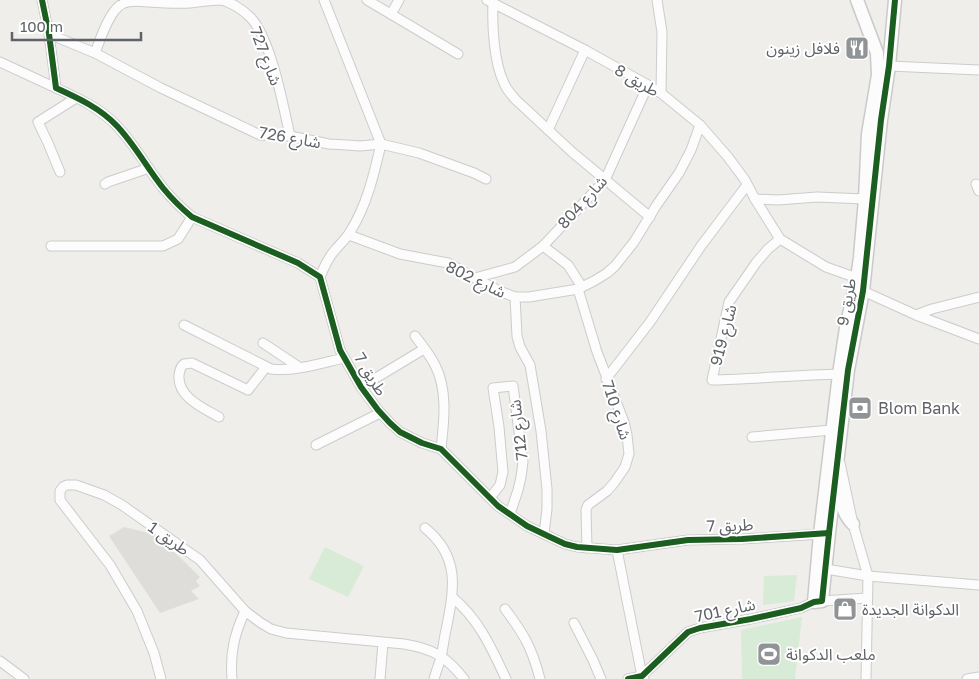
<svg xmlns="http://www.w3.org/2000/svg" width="979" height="679" viewBox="0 0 979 679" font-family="'Golos Text','Noto Sans Arabic',sans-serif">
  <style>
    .industrial { fill: #dfddda }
    .green { fill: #d8ebd6 }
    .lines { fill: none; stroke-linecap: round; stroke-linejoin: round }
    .street-casing { stroke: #cbcccc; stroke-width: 11 }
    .secondary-casing { stroke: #cacacb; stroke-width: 15 }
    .street { stroke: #fdfcfc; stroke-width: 9 }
    .secondary { stroke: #fdfcfc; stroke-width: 12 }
    .cycleway-casing { stroke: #fff; stroke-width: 9 }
    .cycleway { stroke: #1b5e20; stroke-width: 6 }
    .labels { text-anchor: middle; stroke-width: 4; stroke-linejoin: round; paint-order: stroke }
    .poi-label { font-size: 16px; fill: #5f6368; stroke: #fff; text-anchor: start }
    .street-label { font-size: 16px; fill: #5f6368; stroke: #fff }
  </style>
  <rect width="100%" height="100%" fill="#efeeea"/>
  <polygon class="industrial" points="124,527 157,535 200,577 196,581 200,586 191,591 199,599 160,613 109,536"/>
  <g class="green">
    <polygon points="325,547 364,566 348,597 309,579"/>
    <polygon points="797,575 794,601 763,605 764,576"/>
    <polygon points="802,617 795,679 742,679 741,630"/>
  </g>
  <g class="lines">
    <g class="street-casing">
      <g id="street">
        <path d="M42,0l7,34 7,54c22,10 44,20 61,38 18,19 30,42 46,62 9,11 18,20 29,29l106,46 22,14 20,73 21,37 17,23 12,13 10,9 22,11 19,6 57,57 29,20 38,18 12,3 40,3 71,-10 54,-1 82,-5"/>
        <polyline points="324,0 381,144"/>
        <polyline points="367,0 458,54"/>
        <polyline points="487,0 585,50 648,85 661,93 700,125 728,157 745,180 755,199 780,239 826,267 857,278"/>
        <polyline points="657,0 662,32 661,93"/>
        <path d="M493,3c-1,23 1,60 11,80 2,6 7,11 11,16l57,53 78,65"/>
        <polyline points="391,14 399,0"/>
        <polyline points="49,34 95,53 161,88 260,135 275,136 290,136 329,144 347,145 360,146 381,144 419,153 474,173 486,179"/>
        <path d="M95,53c5,-13 14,-42 27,-49 7,-4 18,-3 26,-2 14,1 28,2 42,1 10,-1 21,-3 31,-3 10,2 22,10 29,17 21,21 33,88 40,119"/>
        <polyline points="0,62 56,88"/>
        <polyline points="889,66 979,70"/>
        <polyline points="548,130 585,50"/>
        <polyline points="60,172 48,143 38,122 76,98"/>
        <polyline points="105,184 108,182 149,168"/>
        <polyline points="976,184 979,191"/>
        <polyline points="755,199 778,200 817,197 865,199"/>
        <polyline points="349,235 400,254 448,263 499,291 515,297 529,297 578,289 594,281 607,273 615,266 634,242 656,206 679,173 691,150 700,125"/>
        <path d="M780,239l-12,10 -12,14 -27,39 -17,78c42,-1 84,-5 127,-6"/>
        <polyline points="51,246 163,246 178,239 192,217"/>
        <polyline points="543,246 568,265 582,287"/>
        <path d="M320,277c4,-10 8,-19 15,-27 5,-6 11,-11 15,-18 17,-27 24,-58 31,-88"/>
        <polyline points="475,278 515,267 543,246 605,180 648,85"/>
        <polyline points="578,289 597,352 624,422 627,435 629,454 625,467 614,483 607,491 588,505 586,510 587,548"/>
        <polyline points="863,291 916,315 979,339"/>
        <polyline points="515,297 517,336 520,347 530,365 541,431 547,489 547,509 544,534"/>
        <polyline points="916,315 932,309 979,297"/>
        <path d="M184,325l87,44c23,3 51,-6 73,-11"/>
        <path d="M415,336c7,9 15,19 20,29 13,25 9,57 6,84"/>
        <polyline points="263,343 299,367"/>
        <polyline points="606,379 650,322 701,246 747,185"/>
        <polyline points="361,387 424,349"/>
        <path d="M219,417c-16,-9 -42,-20 -40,-42 1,-5 1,-8 5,-11l8,-1 56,27 18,-23"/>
        <polyline points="752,437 832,430"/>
        <polyline points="316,445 380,413"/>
        <polyline points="840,463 853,524 868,576 866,679"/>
        <polyline points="490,498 500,485 503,472 499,427 493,388 513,386 523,462 521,477 518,490 510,514"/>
        <path d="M425,528c36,29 29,62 21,102 -2,9 -3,18 -5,27 -2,7 -5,15 -7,22"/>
        <polyline points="617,550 642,676 644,679"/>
        <polyline points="820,568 868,576 979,585"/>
        <path d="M452,597c27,22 40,52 54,82"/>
        <polyline points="822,601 867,598"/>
        <path d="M505,609c19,25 27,39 35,70"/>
        <polyline points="574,623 593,660 601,679"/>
        <polyline points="0,661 24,679"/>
        <path d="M161,679l-7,-26 -17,-42 -27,-46 -47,-61 -3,-4v-9l3,-4 4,-2h9l28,10 18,10 78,55 45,51 16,12 10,6 15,4 118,11c29,5 42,12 60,35"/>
        <path d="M232,679c-2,-26 2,-44 13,-68"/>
        <polyline points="380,679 383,643"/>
        <polyline points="628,679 642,676 688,632 700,628 751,619 801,608 814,602"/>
        <polyline points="967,679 979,677"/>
      </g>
    </g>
    <g class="secondary-casing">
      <g id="secondary">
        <polyline points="857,0 877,53 878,75 868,134 865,199 860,257 857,278 846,328 839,374 820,534 814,602 822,601 829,533 848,370 863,291 881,120 889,66 895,0"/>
        <path d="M837,486c4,14 5,27 16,38"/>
      </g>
    </g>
    <use href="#street" class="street"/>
    <use href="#secondary" class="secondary"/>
    <g class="cycleway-casing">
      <g id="cycleway">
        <path d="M42,0l7,34 7,54c22,10 44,20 61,38 18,19 30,42 46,62 9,11 18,20 29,29l106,46 22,14 20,73 21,37 17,23 12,13 10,9 22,11 19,6 57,57 29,20 23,11 15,7 12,3 40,3 71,-10 54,-1 87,-6"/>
        <polyline points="628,679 642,676 688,632 700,628 751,619 801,608 814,602 822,601 829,533 848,370 863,291 881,120 889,66 895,0"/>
      </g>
    </g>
    <use href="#cycleway" class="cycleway"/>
  </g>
  <defs>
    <g id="restaurant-square" transform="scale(1.25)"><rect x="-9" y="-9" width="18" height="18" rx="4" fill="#919496" stroke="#fff"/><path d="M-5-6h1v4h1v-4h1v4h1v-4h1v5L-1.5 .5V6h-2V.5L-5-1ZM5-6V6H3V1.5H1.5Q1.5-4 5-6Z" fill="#fff"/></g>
    <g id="bank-square" transform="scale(1.25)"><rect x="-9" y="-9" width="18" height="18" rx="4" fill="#919496" stroke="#fff"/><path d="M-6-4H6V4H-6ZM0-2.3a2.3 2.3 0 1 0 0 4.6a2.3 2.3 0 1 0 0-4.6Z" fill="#fff"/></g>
    <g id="shop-square" transform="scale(1.25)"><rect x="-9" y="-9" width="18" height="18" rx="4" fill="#919496" stroke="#fff"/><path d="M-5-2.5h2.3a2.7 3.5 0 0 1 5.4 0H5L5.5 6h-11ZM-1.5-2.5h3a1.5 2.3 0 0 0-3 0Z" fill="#fff"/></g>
    <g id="stadium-square" transform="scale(1.25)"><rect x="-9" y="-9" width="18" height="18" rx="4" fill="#919496" stroke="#fff"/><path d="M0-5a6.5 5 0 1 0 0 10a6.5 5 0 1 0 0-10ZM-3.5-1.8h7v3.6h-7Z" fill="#fff"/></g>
  </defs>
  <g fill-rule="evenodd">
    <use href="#restaurant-square" x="857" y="48"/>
    <use href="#bank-square" x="860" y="408"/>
    <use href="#shop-square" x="845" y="609"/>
    <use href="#stadium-square" x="769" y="654"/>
  </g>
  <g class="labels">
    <g class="poi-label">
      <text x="840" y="54" text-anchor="end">فلافل زينون</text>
      <text x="878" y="414">Blom Bank</text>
      <text x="862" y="615">الدكوانة الجديدة</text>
      <text x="786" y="660">ملعب الدكوانة</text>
    </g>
    <g class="street-label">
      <text transform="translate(266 56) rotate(69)" y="6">شارع 727</text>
      <text transform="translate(637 80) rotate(30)" y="6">طريق 8</text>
      <text transform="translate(290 137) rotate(10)" y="6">شارع 726</text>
      <text transform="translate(582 202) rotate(-48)" y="6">شارع 804</text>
      <text transform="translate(476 279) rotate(26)" y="6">شارع 802</text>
      <text transform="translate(846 302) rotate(-80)" y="6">9 طريق</text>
      <text transform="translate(723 335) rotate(-75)" y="6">شارع 919</text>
      <text transform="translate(371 374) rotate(58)" y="6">7 طريق</text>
      <text transform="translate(617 410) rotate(72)" y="6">شارع 710</text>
      <text transform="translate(518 430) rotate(-97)" y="6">شارع 712</text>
      <text transform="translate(730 525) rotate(-2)" y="6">7 طريق</text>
      <text transform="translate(169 538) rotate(35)" y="6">طريق 1</text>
      <text transform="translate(725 610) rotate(-12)" y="6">شارع 701</text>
    </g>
  </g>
  <path d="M12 32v8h129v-8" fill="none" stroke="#5f6368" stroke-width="2.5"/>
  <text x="20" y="32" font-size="15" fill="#5f6368" stroke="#ffffff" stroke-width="4" paint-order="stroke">100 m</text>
</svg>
